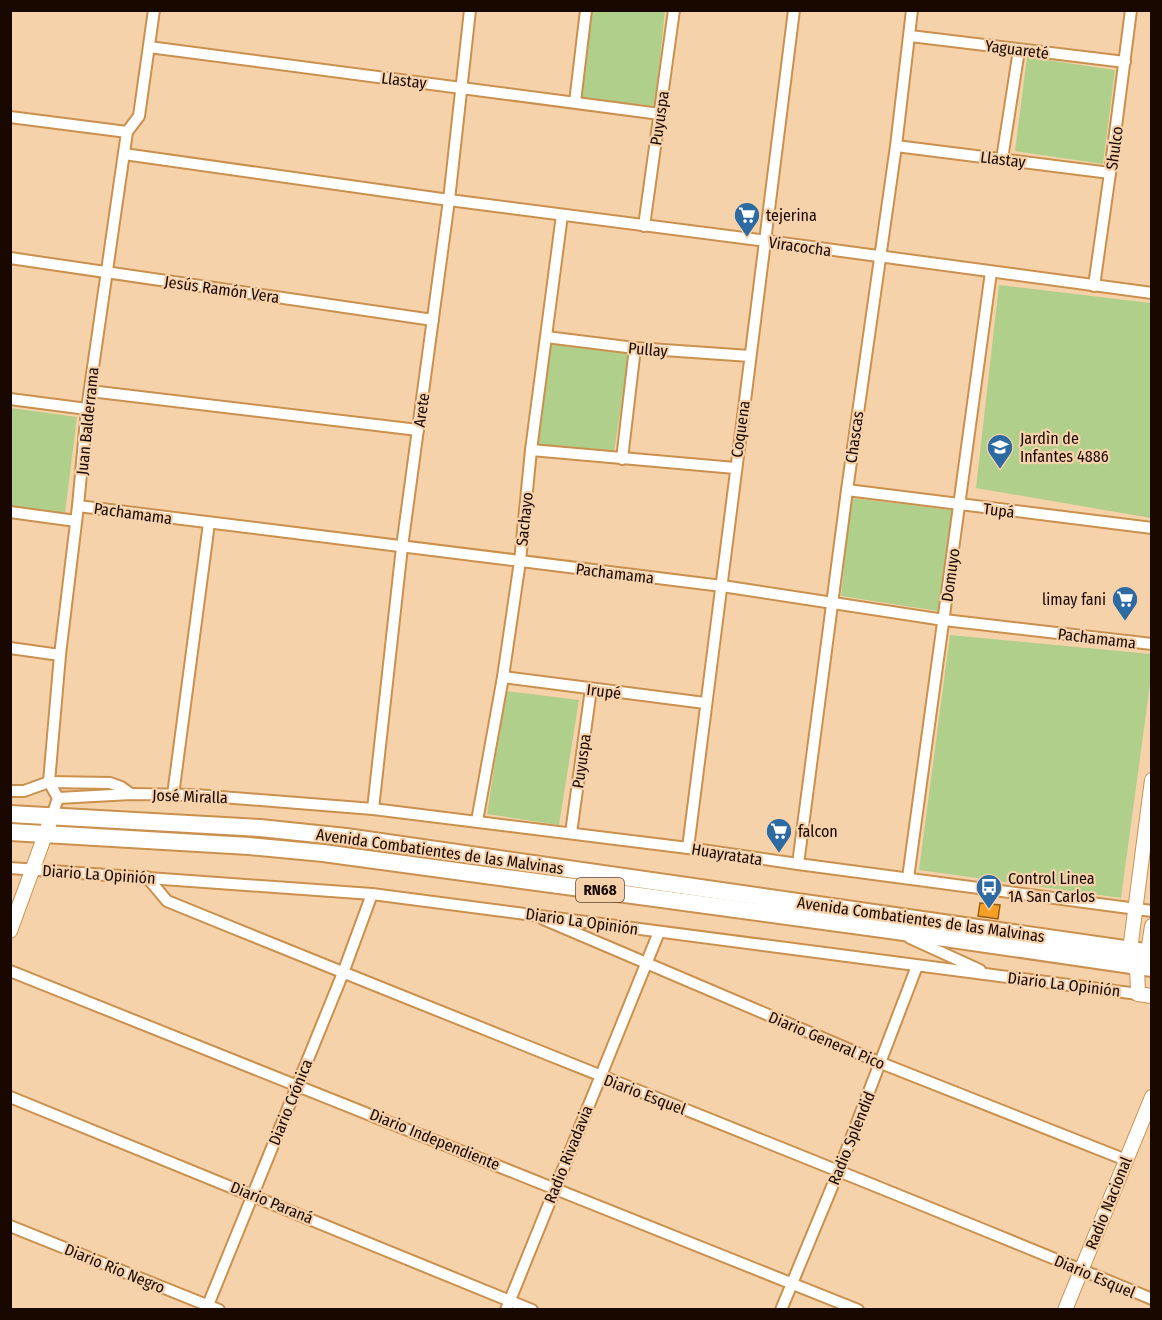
<svg xmlns="http://www.w3.org/2000/svg" width="1162" height="1320" viewBox="0 0 1162 1320" font-family="'Fira Sans Condensed',sans-serif">
  <style>
    .green { fill: #b0cf8a }
    .building { fill: #f79f25; stroke: #955e12; stroke-width: 1.5 }
    .lines { fill: none; stroke-linecap: round; stroke-linejoin: round }
    .minor-casing { stroke: #ca904d; stroke-width: 14 }
    .tertiary-casing { stroke: #ca904d; stroke-width: 16 }
    .primary-casing { stroke: #ca904d; stroke-width: 20 }
    .minor { stroke: #fff; stroke-width: 10 }
    .tertiary { stroke: #fff; stroke-width: 14 }
    .primary { stroke: #fff; stroke-width: 16 }
    .labels { text-anchor: middle; stroke-width: 4.5; stroke-linejoin: round; paint-order: stroke }
    .shield { fill: #f6d2ab; stroke: #5b4533; stroke-width: 1.5 }
    .shield-label { font-size: 15px; font-weight: bold; fill: #180800 }
    .street-label { font-size: 16px; fill: #180800; stroke: #f6d2ab }
    .poi-label { font-size: 16px; fill: #180800; stroke: #f6d2ab; text-anchor: start }
  </style>
  <rect width="100%" height="100%" fill="#f6d2ab"/>
  <g class="green">
    <polygon points="592,11 665,11 655,106 581,98"/>
    <polygon points="1027,57 1115,70 1103,164 1015,151"/>
    <polygon points="999,285 1151,303 1151,518 976,488"/>
    <polygon points="549,344 629,354 614,452 536,444"/>
    <polygon points="11,408 77,417 65,513 11,507"/>
    <polygon points="851,498 952,510 938,611 841,596"/>
    <polygon points="950,635 1151,654 1151,677 1121,898 919,870"/>
    <polygon points="506,691 579,700 559,825 487,814"/>
  </g>
  <polygon class="building" points="980,903 1000,905 998,919 978,916"/>
  <g class="lines">
    <g class="minor-casing">
      <g id="minor">
        <polyline points="910,36 1125,62"/>
        <polyline points="149,47 660,114"/>
        <polyline points="575,102 586,10"/>
        <polyline points="10,117 127,132"/>
        <polyline points="896,146 1110,173"/>
        <polyline points="124,154 449,200 767,241 1152,293"/>
        <polyline points="1002,159 1019,50"/>
        <polyline points="644,226 674,10"/>
        <polyline points="10,258 433,320"/>
        <polyline points="1094,286 1110,173 1131,10"/>
        <polyline points="546,337 635,348 750,356"/>
        <polyline points="90,391 418,430"/>
        <polyline points="10,399 87,409"/>
        <polyline points="531,450 735,468"/>
        <polyline points="622,459 635,348"/>
        <polyline points="847,490 1152,528"/>
        <polyline points="78,506 722,586 944,620 1152,644"/>
        <polyline points="10,512 76,521"/>
        <polyline points="10,648 60,655"/>
        <polyline points="503,677 705,703"/>
        <polyline points="10,791 24,791 49,782 110,783 121,787 131,794"/>
        <polyline points="173,795 209,523"/>
        <polyline points="58,798 131,794 196,795 373,809 688,848 798,864 1152,911"/>
        <polyline points="373,809 402,547 449,200 470,10"/>
        <polyline points="52,816 58,798 49,782 60,655 78,506 87,409 127,132 139,116 154,10"/>
        <polyline points="477,821 503,677 520,561 531,450 562,215"/>
        <polyline points="571,833 591,689"/>
        <path d="M688,848c34,-280 73,-558 106,-838"/>
        <polyline points="798,864 847,490 896,146 912,10"/>
        <polyline points="10,868 372,894 1138,994"/>
        <path d="M147,877l20,24c328,134 658,262 985,398"/>
        <polyline points="908,878 991,272"/>
        <polyline points="543,919 881,1063 1126,1160"/>
        <polyline points="910,938 980,970"/>
        <polyline points="10,971 858,1310"/>
        <polyline points="10,1097 532,1310"/>
        <polyline points="10,1226 219,1310"/>
        <polyline points="206,1310 343,973 372,894"/>
        <polyline points="506,1310 659,932"/>
        <polyline points="781,1310 839,1170 917,966"/>
      </g>
    </g>
    <g class="tertiary-casing">
      <g id="tertiary">
        <polyline points="1152,780 1130,950 1137,966 1138,994 1152,996"/>
        <polyline points="10,931 52,816"/>
        <polyline points="1142,960 1148,952 1152,926"/>
        <polyline points="1065,1310 1152,1097"/>
      </g>
    </g>
    <g class="primary-casing">
      <g id="primary">
        <polyline points="10,814 260,828 346,837 1152,953"/>
        <polyline points="10,832 249,846 323,853 890,930 1152,968"/>
      </g>
    </g>
    <use href="#minor" class="minor"/>
    <use href="#tertiary" class="tertiary"/>
    <use href="#primary" class="primary"/>
  </g>
  <defs>
    <g id="supermarket-pin" transform="scale(1.35)"><path d="M0 17L-7.5 6A9.5 9.5 0 1 1 7.5 6Z" fill="#2c6aa1" stroke="#f6d2ab"/><path d="M-6-5.5h2.5l.6 2H6L4.5 2H-2.5L-4.4-4H-6ZM-1.5 3.2a1.3 1.3 0 1 0 .1 0ZM3 3.2a1.3 1.3 0 1 0 .1 0Z" fill="#fff"/></g>
    <g id="school-pin" transform="scale(1.35)"><path d="M0 17L-7.5 6A9.5 9.5 0 1 1 7.5 6Z" fill="#2c6aa1" stroke="#f6d2ab"/><path d="M0-5L7-2L0 1L-7-2ZM-4 1L0 2.5L4 1V4Q0 6-4 4Z" fill="#fff"/></g>
    <g id="bus-pin" transform="scale(1.35)"><path d="M0 17L-7.5 6A9.5 9.5 0 1 1 7.5 6Z" fill="#2c6aa1" stroke="#f6d2ab"/><path d="M-5-6H5V4H4V6H2V4H-2V6H-4V4H-5ZM-3.5-4V0h7V-4ZM-3.5 1.2v1.5H-2V1.2ZM2 1.2v1.5H3.5V1.2Z" fill="#fff"/></g>
  </defs>
  <g fill-rule="evenodd">
    <use href="#supermarket-pin" x="747" y="215"/>
    <use href="#school-pin" x="1000" y="447"/>
    <use href="#supermarket-pin" x="1125" y="599"/>
    <use href="#supermarket-pin" x="779" y="831"/>
    <use href="#bus-pin" x="989" y="887"/>
  </g>
  <g class="labels">
    <rect class="shield" x="576" y="878" width="48" height="24" rx="4.5"/>
    <g class="shield-label">
      <text x="600" y="895">RN68</text>
    </g>
    <g class="street-label">
      <text transform="translate(1017 49) rotate(7)" y="6">Yaguareté</text>
      <text transform="translate(404 80) rotate(7)" y="6">Llastay</text>
      <text transform="translate(659 118) rotate(-82)" y="6">Puyuspa</text>
      <text transform="translate(1114 148) rotate(-82)" y="6">Shulco</text>
      <text transform="translate(1003 159) rotate(7)" y="6">Llastay</text>
      <text transform="translate(800 246) rotate(8)" y="6">Viracocha</text>
      <text transform="translate(222 289) rotate(8)" y="6">Jesús Ramón Vera</text>
      <text transform="translate(648 349) rotate(5)" y="6">Pullay</text>
      <text transform="translate(421 410) rotate(-82)" y="6">Arete</text>
      <text transform="translate(87 421) rotate(-84)" y="6">Juan Balderrama</text>
      <text transform="translate(740 429) rotate(-82)" y="6">Coquena</text>
      <text transform="translate(854 437) rotate(-82)" y="6">Chascas</text>
      <text transform="translate(999 510) rotate(7)" y="6">Tupá</text>
      <text transform="translate(133 513) rotate(8)" y="6">Pachamama</text>
      <text transform="translate(524 519) rotate(-84)" y="6">Sachayo</text>
      <text transform="translate(615 573) rotate(7)" y="6">Pachamama</text>
      <text transform="translate(950 575) rotate(-82)" y="6">Domuyo</text>
      <text transform="translate(1097 638) rotate(7)" y="6">Pachamama</text>
      <text transform="translate(604 691) rotate(7)" y="6">Irupé</text>
      <text transform="translate(581 761) rotate(-82)" y="6">Puyuspa</text>
      <text transform="translate(190 796) rotate(2)" y="6">José Miralla</text>
      <text transform="translate(440 851) rotate(8)" y="6">Avenida Combatientes de las Malvinas</text>
      <text transform="translate(727 854) rotate(9)" y="6">Huayratata</text>
      <text transform="translate(99 874) rotate(4)" y="6">Diario La Opinión</text>
      <text transform="translate(921 919) rotate(8)" y="6">Avenida Combatientes de las Malvinas</text>
      <text transform="translate(582 921) rotate(8)" y="6">Diario La Opinión</text>
      <text transform="translate(1064 984) rotate(7)" y="6">Diario La Opinión</text>
      <text transform="translate(827 1040) rotate(23)" y="6">Diario General Pico</text>
      <text transform="translate(645 1094) rotate(21)" y="6">Diario Esquel</text>
      <text transform="translate(290 1102) rotate(-68)" y="6">Diario Crónica</text>
      <text transform="translate(851 1138) rotate(-68)" y="6">Radio Splendid</text>
      <text transform="translate(435 1139) rotate(22)" y="6">Diario Independiente</text>
      <text transform="translate(568 1154) rotate(-68)" y="6">Radio Rivadavia</text>
      <text transform="translate(272 1202) rotate(22)" y="6">Diario Paraná</text>
      <text transform="translate(1108 1203) rotate(-68)" y="6">Radio Nacional</text>
      <text transform="translate(115 1268) rotate(22)" y="6">Diario Río Negro</text>
      <text transform="translate(1095 1276) rotate(23)" y="6">Diario Esquel</text>
    </g>
    <g class="poi-label">
      <text x="766" y="221">tejerina</text>
      <text x="1020" y="444">Jardìn de<tspan x="1020" dy="18">Infantes 4886</tspan></text>
      <text x="1106" y="605" text-anchor="end">limay fani</text>
      <text x="798" y="837">falcon</text>
      <text x="1008" y="884">Control Linea<tspan x="1008" dy="18">1A San Carlos</tspan></text>
    </g>
  </g>
  <rect width="1162" height="1320" fill="none" stroke="#180800" stroke-width="24"/>
</svg>
